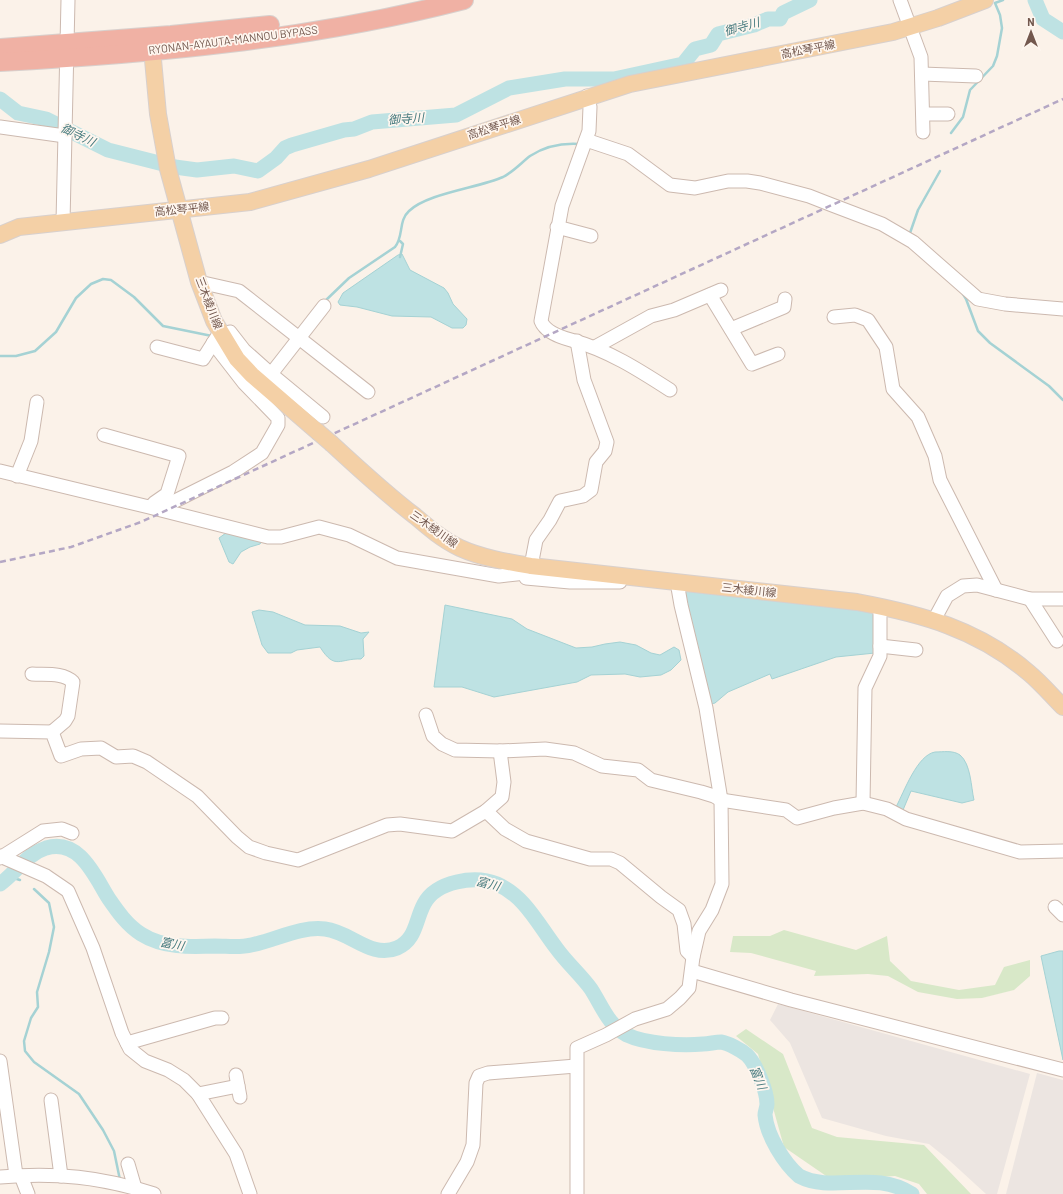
<svg xmlns="http://www.w3.org/2000/svg" width="1063" height="1194" viewBox="0 0 1063 1194" font-family="Barlow,'Noto Sans JP',sans-serif">
  <style>
    .industrial { fill: #ece5e1 }
    .green { fill: #d8e8c8 }
    .water { fill: #bee2e3; stroke: #a5d2d4 }
    .lines { fill: none; stroke-linecap: round; stroke-linejoin: round }
    .stream { stroke: #a5d2d4; stroke-width: 2.5 }
    .river { stroke: #bee2e3; stroke-width: 15 }
    .minor-casing { stroke: #ccb9af; stroke-width: 15 }
    .major-casing { stroke: #d8d0cd; stroke-width: 18 }
    .highway-casing { stroke: #d8d0cd; stroke-width: 20 }
    .minor { stroke: #fff; stroke-width: 13 }
    .major { stroke: #f4d0a6; stroke-width: 16 }
    .highway { stroke: #f0b1a4; stroke-width: 18 }
    .rail { stroke: #b4a7c4; stroke-width: 2.5; stroke-dasharray: 6 4; stroke-linecap: butt }
    .major-bridge-casing { stroke: #d8d0cd; stroke-width: 18; stroke-linecap: butt }
    .major-bridge { stroke: #f4d0a6; stroke-width: 16 }
    .labels { text-anchor: middle; stroke-width: 3.5; stroke-linejoin: round; paint-order: stroke }
    .street-label { font-size: 11px; fill: #73584e; stroke: #fef6ef }
    .water-label { font-size: 12px; font-style: italic; fill: #467a7e; stroke: #fef6ef }
  </style>
  <rect width="100%" height="100%" fill="#fbf2e9"/>
  <g class="industrial">
    <polygon points="778,1004 1030,1074 997,1194 986,1194 950,1161 929,1144 886,1136 822,1118 790,1043 770,1020"/>
    <polygon points="1037,1073 1063,1080 1063,1194 1006,1194"/>
  </g>
  <g class="green">
    <polygon points="784,930 856,950 887,936 890,961 911,981 959,990 995,985 1004,967 1030,960 1030,976 1014,990 982,998 957,999 918,992 888,976 868,974 814,976 816,971 751,953 730,952 733,936 770,936"/>
    <polygon points="746,1029 783,1054 812,1128 837,1137 924,1145 971,1194 927,1194 919,1184 895,1176 832,1180 784,1147 758,1054 736,1036"/>
  </g>
  <g class="water">
    <polygon points="402,254 410,270 444,288 448,293 453,304 467,319 466,325 463,328 452,328 431,317 392,316 357,307 340,305 338,302 343,293 398,255"/>
    <polygon points="226,533 262,541 260,544 250,547 241,552 233,564 229,562 219,538"/>
    <polygon points="683,588 871,608 877,617 875,653 836,657 772,679 770,674 728,692 715,703 711,704"/>
    <polygon points="445,605 512,619 527,629 576,648 592,647 605,644 620,642 636,645 651,653 660,655 674,647 679,650 681,660 671,670 661,675 640,677 625,674 591,675 577,682 494,697 462,687 434,687"/>
    <path d="M259,610l14,2 32,13 35,1 21,7 8,-1 -6,7 1,17 -3,3c-21,-1 -26,12 -41,-12l-23,3 -6,3h-23l-6,-8 -10,-33z"/>
    <path d="M935,752c8,0 18,-2 25,3 11,9 11,32 14,45l-12,3 -51,-12 -8,19 -7,-3c8,-15 21,-52 39,-55z"/>
    <polygon points="1059,951 1063,951 1063,1060 1041,956"/>
  </g>
  <g class="lines">
    <g class="stream">
      <polyline points="951,133 963,117 970,90 993,66 997,56 1002,28 1000,15 995,3 1003,0"/>
      <polyline points="910,233 918,210 940,171"/>
      <polyline points="400,241 403,244 400,257"/>
      <polyline points="963,294 966,299 978,331 990,343 1049,386 1063,400"/>
      <path d="M324,302l25,-24 46,-31c9,-11 3,-26 14,-36 19,-18 69,-23 94,-34 10,-5 18,-14 27,-21 14,-9 32,-13 49,-12"/>
      <polyline points="0,356 16,356 35,351 56,332 76,298 91,284 103,279 111,280 134,297 163,326 212,336"/>
      <polyline points="10,877 20,880"/>
      <polyline points="34,889 49,903 54,927 49,952 37,992 38,1007 31,1018 24,1041 25,1051 34,1062 79,1094 103,1130 114,1151 120,1180"/>
    </g>
    <g class="river">
      <polyline points="1035,0 1043,19 1063,32"/>
      <polyline points="0,99 18,113 46,119 108,150 175,167 197,170 234,166 258,171 276,158 285,148 292,145 344,130 354,129 372,122 456,115 509,88 565,79 614,79 683,64 695,49 711,45 718,34 754,25 768,19 780,19 783,13 810,0"/>
      <path d="M0,884c17,-12 25,-29 46,-36 34,-10 49,29 63,51 9,13 18,26 32,35 22,14 49,13 74,12 12,0 25,2 36,-1 25,-5 49,-19 74,-16 26,3 46,30 72,19 19,-8 18,-27 27,-44 12,-23 51,-29 73,-20 28,12 42,42 60,65 10,14 24,26 34,40 11,17 17,36 36,46 19,9 55,11 76,9 6,0 12,-2 18,-2 7,1 20,8 26,13 9,9 20,36 20,49 0,4 -2,7 -2,11 2,21 19,48 34,61 34,18 75,-7 113,18"/>
    </g>
    <g class="minor-casing">
      <g id="minor">
        <polyline points="900,0 921,57 923,132"/>
        <polyline points="922,74 976,76"/>
        <path d="M587,96l3,11 -1,24 -27,75 -21,115c4,11 19,16 30,19 37,10 68,30 99,50"/>
        <polyline points="923,114 948,114"/>
        <polyline points="0,127 65,136"/>
        <polyline points="586,140 628,154 670,185 695,188 728,181 747,181 760,183 809,196 832,205 882,224 913,242 978,299 1005,304 1063,309"/>
        <polyline points="63,222 68,0"/>
        <polyline points="557,227 591,236"/>
        <polyline points="199,282 239,291 368,392"/>
        <polyline points="710,295 752,364 778,354"/>
        <polyline points="834,317 855,315 868,320 886,347 893,389 918,417 935,456 940,480 996,590"/>
        <polyline points="731,329 784,307 785,299"/>
        <polyline points="222,337 230,332 244,350 271,374"/>
        <polyline points="157,347 203,359 217,337"/>
        <polyline points="595,347 651,316 674,310 721,290"/>
        <polyline points="323,417 271,374 324,306"/>
        <polyline points="104,435 179,456 167,494 154,503"/>
        <polyline points="0,471 149,507 268,537 281,537 319,527 349,535 397,558 499,576 544,571"/>
        <polyline points="17,476 31,441 37,402"/>
        <polyline points="159,509 233,472 262,453 278,425 278,418 244,383 213,343"/>
        <polyline points="531,566 536,540 550,520 560,501 583,496 591,490 596,462 605,451 607,442 584,380 577,341"/>
        <polyline points="526,578 570,582 620,582"/>
        <polyline points="1030,599 1057,641"/>
        <polyline points="934,620 947,596 963,586 977,585 1030,599 1063,599"/>
        <polyline points="880,646 916,650"/>
        <path d="M32,674c13,1 31,-2 41,8l-5,34 -3,5 -13,11"/>
        <polyline points="426,715 433,736 442,744 455,750 500,751 545,749 574,753 602,766 638,770 651,780 701,792 714,796 721,800 786,810 797,818 834,808 863,803 887,809 906,819 1020,852 1063,851"/>
        <polyline points="0,731 52,732 61,756 81,749 101,748 116,757 133,756 147,762 197,796 237,837 249,847 266,853 298,860 387,825 400,824 452,831 486,811 505,829 526,841 590,859 611,859 620,863 661,897 679,910 684,924 687,951 693,957"/>
        <polyline points="863,803 865,688 880,656 880,606"/>
        <polyline points="486,811 502,797 504,782 500,751"/>
        <polyline points="0,856 46,876 68,891 93,948 122,1033 130,1049 145,1061 168,1070 184,1080 198,1094 236,1154 250,1194"/>
        <polyline points="0,858 43,831 62,829 72,833"/>
        <polyline points="1055,907 1063,915"/>
        <polyline points="692,971 791,1000 1063,1070"/>
        <polyline points="127,1043 215,1018 222,1018"/>
        <polyline points="0,1061 16,1175"/>
        <polyline points="236,1075 240,1097"/>
        <polyline points="198,1094 238,1086"/>
        <polyline points="51,1100 61,1176"/>
        <polyline points="128,1164 135,1188"/>
        <polyline points="21,1176 28,1194"/>
        <path d="M0,1177c55,-5 102,0 154,17"/>
        <polyline points="448,1194 467,1162 473,1145 476,1083 479,1076 488,1073 576,1066"/>
        <polyline points="577,1194 577,1048 606,1035 635,1019 667,1009 680,998 689,988 693,957 699,931 712,910 722,884 721,800 706,708 681,605 677,582"/>
      </g>
    </g>
    <g class="major-casing">
      <g id="major">
        <polyline points="151,38 158,114 168,169 199,282 214,321 237,359 252,375 318,432"/>
        <polyline points="0,235 19,227 250,202 369,169 630,84 893,32 938,18 985,0"/>
        <path d="M332,444c27,25 54,50 83,72 14,12 28,24 45,32 22,10 47,14 71,18l326,36c64,12 121,27 172,71 12,10 23,23 34,34"/>
      </g>
    </g>
    <g class="highway-casing">
      <g id="highway">
        <polyline points="0,48 171,35 270,25"/>
        <path d="M0,62c155,-8 313,-23 464,-62"/>
      </g>
    </g>
    <use href="#minor" class="minor"/>
    <use href="#major" class="major"/>
    <use href="#highway" class="highway"/>
    <polyline class="rail" points="0,562 71,547 141,522 1063,99"/>
    <g class="major-bridge-casing">
      <polyline id="major-bridge" points="318,432 332,444"/>
    </g>
    <use href="#major-bridge" class="major-bridge"/>
  </g>
  <g class="labels">
    <g class="street-label">
      <text transform="translate(233 40) rotate(-7)" y="4">RYONAN-AYAUTA-MANNOU BYPASS</text>
      <text transform="translate(808 49) rotate(-11)" y="4">高松琴平線</text>
      <text transform="translate(494 127) rotate(-18)" y="4">高松琴平線</text>
      <text transform="translate(182 209) rotate(-6)" y="4">高松琴平線</text>
      <text transform="translate(209 303) rotate(69)" y="4">三木綾川線</text>
      <text transform="translate(434 529) rotate(35)" y="4">三木綾川線</text>
      <text transform="translate(749 590) rotate(6)" y="4">三木綾川線</text>
    </g>
    <g class="water-label">
      <text transform="translate(742 27) rotate(-16)" y="4">御寺川</text>
      <text transform="translate(406 119) rotate(-4)" y="4">御寺川</text>
      <text transform="translate(78 135) rotate(26)" y="4">御寺川</text>
      <text transform="translate(488 884) rotate(15)" y="4">富川</text>
      <text transform="translate(172 944) rotate(11)" y="4">富川</text>
      <text transform="translate(758 1078) rotate(68)" y="4">富川</text>
    </g>
  </g>
  <g transform="translate(1031 32)" stroke="#fef6ef" stroke-width="3" paint-order="stroke">
  <path d="M0-3L7 15L0 10L-7 15Z" fill="#73584e"/>
  <text y="-6" font-size="11" font-weight="bold" text-anchor="middle" fill="#73584e">N</text>
  </g>
</svg>
